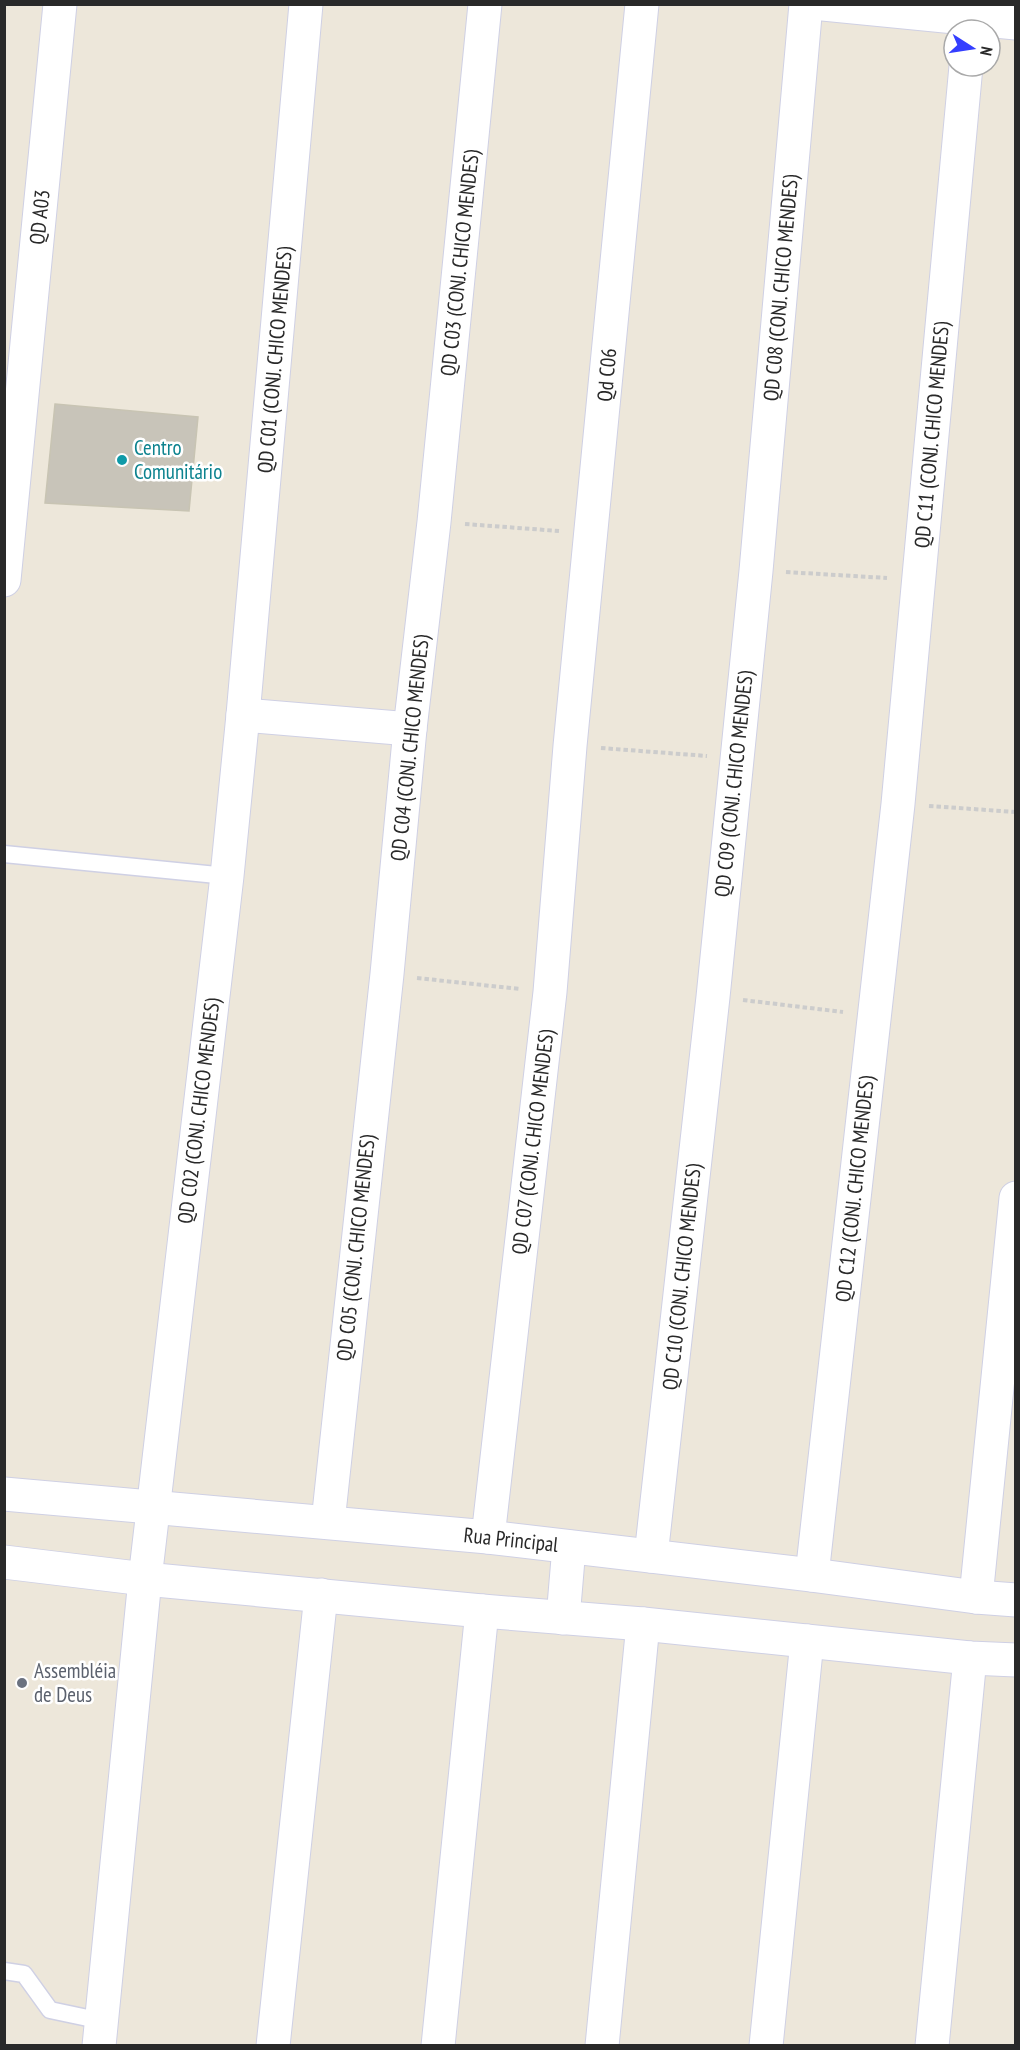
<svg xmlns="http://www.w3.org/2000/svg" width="1020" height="2050" viewBox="0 0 1020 2050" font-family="'PT Sans Narrow',sans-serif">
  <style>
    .building { fill: #c8c4b9; stroke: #c8c4b3; stroke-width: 1.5 }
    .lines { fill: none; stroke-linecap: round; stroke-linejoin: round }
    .lane-casing { stroke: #cfd0e4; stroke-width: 19 }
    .street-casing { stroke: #cfd0e4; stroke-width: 35 }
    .secondary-casing { stroke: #cfd0e4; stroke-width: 35 }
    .path { stroke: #ccc; stroke-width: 4; stroke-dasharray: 4.5 3; stroke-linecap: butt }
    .lane { stroke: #fff; stroke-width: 16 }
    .street { stroke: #fff; stroke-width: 33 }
    .secondary { stroke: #fff; stroke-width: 33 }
    .culture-dot { fill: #0f9aa8; stroke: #fff; stroke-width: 2 }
    .worship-dot { fill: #6b7280; stroke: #fff; stroke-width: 2 }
    .labels { text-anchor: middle; stroke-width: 5; stroke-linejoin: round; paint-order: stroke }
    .street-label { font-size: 21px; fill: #292929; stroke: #fff }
    .culture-label { font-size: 21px; fill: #0d838f; stroke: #fff; text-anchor: start }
    .worship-label { font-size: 21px; fill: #5b616d; stroke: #fff; text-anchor: start }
  </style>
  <rect width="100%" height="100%" fill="#ede7da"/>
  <polygon class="building" points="55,404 198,417 189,511 45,503"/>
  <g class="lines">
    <g class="lane-casing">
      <g id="lane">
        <polyline points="4,854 227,876"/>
        <polyline points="4,1971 24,1974 50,2010 102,2021"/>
      </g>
    </g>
    <g class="street-casing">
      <g id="street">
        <polyline points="823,4 1016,23"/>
        <polyline points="243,715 410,729"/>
        <polyline points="4,1494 488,1537 812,1575 976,1597 1016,1600"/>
        <polyline points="328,1522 387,974 410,729 434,522 485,4"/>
        <polyline points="488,1537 550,992 570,746 642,4"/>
        <polyline points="651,1556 713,997 756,571 806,4"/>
        <polyline points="4,1562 145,1579 482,1611 643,1624 970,1658 1016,1660"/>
        <polyline points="812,1575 898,804 966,66"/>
        <polyline points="976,1597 1016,1198"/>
        <polyline points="563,1618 569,1547"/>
        <polyline points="99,2046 145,1579 227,876 243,715 306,4"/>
        <polyline points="273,2046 321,1595"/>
        <polyline points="438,2046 482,1611"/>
        <polyline points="602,2046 643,1624"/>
        <polyline points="766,2046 807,1641"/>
        <polyline points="932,2046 970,1658"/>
      </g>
    </g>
    <g class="secondary-casing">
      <polyline id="secondary" points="4,580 60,4"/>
    </g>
    <g class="path">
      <polyline points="465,524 559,531"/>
      <polyline points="786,572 887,578"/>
      <polyline points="601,748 707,756"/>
      <polyline points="929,806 1016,812"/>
      <polyline points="417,978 520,989"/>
      <polyline points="743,1000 843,1012"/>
    </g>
    <use href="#lane" class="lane"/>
    <use href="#street" class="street"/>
    <use href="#secondary" class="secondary"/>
  </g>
  <circle class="culture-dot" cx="122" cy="460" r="6"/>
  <circle class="worship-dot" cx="22" cy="1683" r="6"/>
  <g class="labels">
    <g class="street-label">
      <text transform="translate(40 217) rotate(-84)" y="7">QD A03</text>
      <text transform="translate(460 263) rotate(-84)" y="7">QD C03 (CONJ. CHICO MENDES)</text>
      <text transform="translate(781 288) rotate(-85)" y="7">QD C08 (CONJ. CHICO MENDES)</text>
      <text transform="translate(275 360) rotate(-85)" y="7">QD C01 (CONJ. CHICO MENDES)</text>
      <text transform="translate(607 375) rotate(-85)" y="7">Qd C06</text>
      <text transform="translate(932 435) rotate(-85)" y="7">QD C11 (CONJ. CHICO MENDES)</text>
      <text transform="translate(410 748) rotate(-84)" y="7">QD C04 (CONJ. CHICO MENDES)</text>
      <text transform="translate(734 784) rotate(-84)" y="7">QD C09 (CONJ. CHICO MENDES)</text>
      <text transform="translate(199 1111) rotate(-83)" y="7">QD C02 (CONJ. CHICO MENDES)</text>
      <text transform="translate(533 1142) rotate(-83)" y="7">QD C07 (CONJ. CHICO MENDES)</text>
      <text transform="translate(855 1189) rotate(-84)" y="7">QD C12 (CONJ. CHICO MENDES)</text>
      <text transform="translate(356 1248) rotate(-84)" y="7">QD C05 (CONJ. CHICO MENDES)</text>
      <text transform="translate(682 1277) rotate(-84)" y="7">QD C10 (CONJ. CHICO MENDES)</text>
      <text transform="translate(511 1540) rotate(6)" y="7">Rua Principal</text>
    </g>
    <g class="culture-label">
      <text x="134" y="455">Centro<tspan x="134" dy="24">Comunitário</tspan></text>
    </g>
    <g class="worship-label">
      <text x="34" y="1678">Assembléia<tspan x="34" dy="24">de Deus</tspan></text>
    </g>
  </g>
  <rect width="1020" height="2050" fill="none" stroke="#292929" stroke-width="12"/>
  <g transform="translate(972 48) rotate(102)"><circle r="28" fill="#ffffff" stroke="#a9a9a9" stroke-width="1.5"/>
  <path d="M0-4.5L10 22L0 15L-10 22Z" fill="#343eff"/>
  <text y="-9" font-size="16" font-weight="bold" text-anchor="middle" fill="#292929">N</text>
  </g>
</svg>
